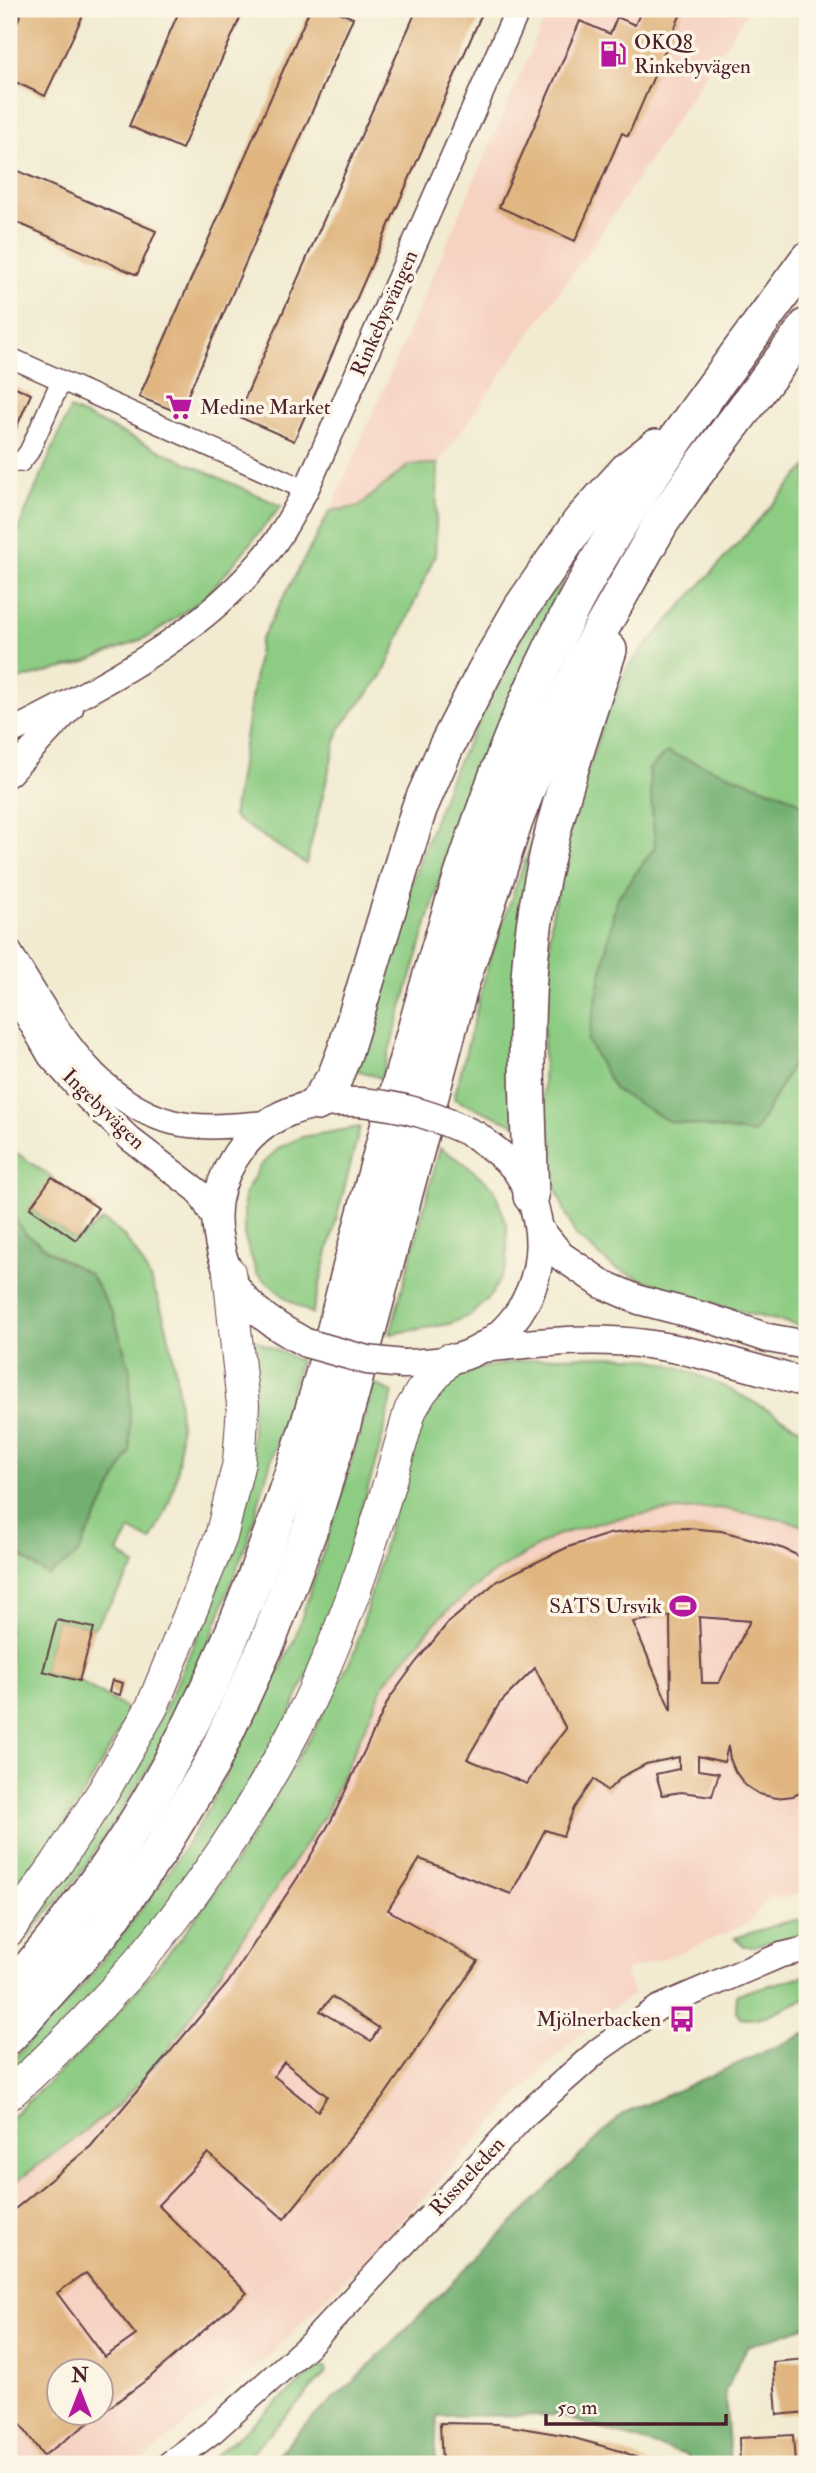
<svg xmlns="http://www.w3.org/2000/svg" width="816" height="2473" viewBox="0 0 816 2473" font-family="'IM FELL Double Pica',serif">
  <style>
    .built { fill: #f6d2c3; fill-rule: evenodd }
    .green { fill: #8dcc83; stroke: #6c7657; stroke-width: 2 }
    .forest { fill: #72b071; stroke: #5e684e; stroke-width: 2 }
    .building { fill: #e0b580; fill-rule: evenodd }
    .lines { fill: none; stroke-linecap: round; stroke-linejoin: round }
    .minor-casing { stroke: #633e44; stroke-width: 22 }
    .tertiary-casing { stroke: #633e44; stroke-width: 27 }
    .secondary-casing { stroke: #633e44; stroke-width: 31 }
    .primary-casing { stroke: #633e44; stroke-width: 34 }
    .motorway-casing { stroke: #633e44; stroke-width: 38 }
    .minor { stroke: #fff; stroke-width: 19 }
    .tertiary { stroke: #fff; stroke-width: 24 }
    .secondary { stroke: #fff; stroke-width: 28 }
    .primary { stroke: #fff; stroke-width: 32 }
    .motorway { stroke: #fff; stroke-width: 35 }
    .secondary-bridge-casing { stroke: #633e44; stroke-width: 31; stroke-linecap: butt }
    .secondary-bridge { stroke: #fff; stroke-width: 28 }
    .labels { text-anchor: middle; stroke-width: 7; stroke-linejoin: round; paint-order: stroke }
    .poi-label { font-size: 21px; fill: #4a1f2b; stroke: #fcf5e5; text-anchor: start }
    .street-label { font-size: 21px; fill: #4a1f2b; stroke: #fcf5e5 }
  </style>
  <rect width="100%" height="100%" fill="#fcf5e5"/>
  <filter id="ink" filterUnits="userSpaceOnUse"><feTurbulence type="fractalNoise" baseFrequency=".0143" numOctaves="2"/><feDisplacementMap in="SourceGraphic" scale="14" xChannelSelector="R" yChannelSelector="G"/><feConvolveMatrix kernelMatrix="1 2 1 2 8 2 1 2 1" color-interpolation-filters="sRGB"/></filter>
  <filter id="wash" filterUnits="userSpaceOnUse"><feTurbulence type="fractalNoise" baseFrequency=".00686" numOctaves="4" result="noise"/><feDisplacementMap in="SourceGraphic" scale="28" xChannelSelector="R" yChannelSelector="G"/><feGaussianBlur stdDeviation="1.57" result="paint"/><feColorMatrix in="noise" values="0 0 0 0 0 0 0 0 0 0 0 0 0 0 0 0 0 1.4 0 .05"/><feComposite in="paint" operator="in"/></filter>
  <g filter="url(#wash)">
    <rect width="100%" height="100%" fill="#f2ebd1"/>
    <g class="built">
      <polygon points="549,9 749,9 602,232 438,464 409,465 358,507 330,511"/>
      <path d="M720,1508l68,13 19,6v363l-25,9 -11,-4 -23,28 -63,28 -60,20 9,22 -42,30 -57,54 -97,106 -169,174 -125,102 -9,5h-126v-277l110,-82 168,-230 38,-60 60,-133 55,-65 47,-40 70,-42 52,-15 53,-9zM60,2372h42v42h-42z"/>
    </g>
    <g class="green">
      <polygon points="70,409 281,506 207,596 150,636 83,663 9,682 9,550"/>
      <polygon points="438,464 435,555 383,675 339,729 306,864 233,817 260,641 330,511 358,507 409,465"/>
      <polygon points="807,466 807,807 788,796 649,769 655,847 616,900 754,1134 807,1038 807,1327 749,1314 670,1290 614,1268 575,1235 553,1182 543,1099 544,1019 551,921 573,814 606,714 628,666"/>
      <polygon points="570,564 506,707 454,833 381,1078 357,1070 408,892 451,776 536,607"/>
      <polygon points="546,802 516,1125 454,1099 488,964"/>
      <polygon points="360,1127 312,1314 287,1299 257,1274 244,1235 244,1195 260,1166 280,1147 302,1137"/>
      <path d="M9,1148l43,29 -22,32 46,31 27,-20c6,4 12,8 17,13 50,49 70,182 55,249 -5,22 -14,40 -24,59l-21,-11 -12,22 17,14 -41,62 -37,-8 -14,51 36,10 51,30c-35,67 -75,134 -121,194v-358l39,29 29,-21 53,-103v-82l-40,-96c-23,-12 -75,-38 -81,-65 -4,-14 0,-45 0,-61z"/>
      <polygon points="440,1148 464,1163 494,1188 507,1226 507,1266 491,1295 471,1315 449,1324 390,1334"/>
      <polygon points="251,1338 300,1361 249,1536 195,1681 153,1761 81,1873 9,1960 86,1843 164,1710 205,1619 245,1505 252,1457"/>
      <path d="M553,1357c34,0 76,-4 108,5 53,15 99,44 146,70v95l-19,-6 -68,-13 -58,3 -53,9 -52,15 -70,42 -47,40 -55,65 -60,133 -157,235 -49,55 -110,82v-68l86,-80 87,-102 60,-85 73,-123 40,-78 67,-244c7,-8 14,-19 23,-25 24,-16 79,-21 108,-25z"/>
      <polygon points="374,1384 393,1392 379,1451 346,1562 316,1655 286,1724 195,1869 125,1963 9,2080 9,2064 83,1985 160,1885 204,1817 294,1641 339,1503"/>
      <polygon points="807,1918 807,1933 753,1946 744,1946 735,1938 782,1923"/>
      <path d="M807,1975v24c-21,6 -45,24 -67,19l-4,-7 1,-17z"/>
      <polygon points="319,2367 325,2367 327,2372 241,2464 205,2464"/>
    </g>
    <g class="forest">
      <polygon points="667,752 788,796 807,807 807,1038 754,1134 668,1121 614,1089 588,1041 616,900 655,847 649,769"/>
      <polygon points="9,1211 24,1232 54,1255 90,1274 114,1316 130,1370 130,1452 77,1555 48,1576 9,1547"/>
      <polygon points="807,2033 807,2326 747,2347 725,2391 730,2464 692,2464 686,2455 557,2415 437,2416 435,2464 269,2464 304,2426 358,2377 621,2115"/>
    </g>
    <g id="blocks">
      <g class="building">
        <polygon points="23,9 86,9 45,96 9,79 9,40"/>
        <polygon points="180,9 244,9 182,149 129,126"/>
        <polygon points="310,9 332,9 353,18 180,413 139,397"/>
        <polygon points="417,9 484,9 294,441 237,416"/>
        <polygon points="642,9 683,9 628,136 622,133 575,241 499,207 580,21 610,34 617,17 635,25"/>
        <polygon points="9,167 156,231 137,275 9,219"/>
        <polygon points="9,384 31,394 14,433 9,430"/>
        <polygon points="52,1177 98,1208 76,1240 30,1208"/>
        <path d="M688,1528l33,3 31,8 32,10 23,11v230l-14,6 -17,2 -17,-4 -14,-9 -10,-14 -5,-12 -2,-13 -4,16 -26,-6v14l21,3 -7,23 -31,-4 -19,3 -6,-21 23,-5v-12l-33,7 -23,12 -16,15 -13,-12 -20,29 -11,28 -18,-6 -34,64 -91,-35 -32,51 90,51 -96,138 -98,120 -76,-66 -50,52 89,88 -98,85 -47,35v-42h-42v43h41l-58,42 -34,-48v-194l82,-68 137,-163 72,-109 32,-55 57,-120 27,-37 31,-38 50,-43 71,-34 41,-13 39,-5zM670,1616l1,95 -38,-89zM699,1617l51,4 -31,62h-17zM535,1668l31,61 -21,26 -18,29 -60,-25 32,-55zM332,1997l47,31 -8,13 -51,-30zM284,2062l43,34 -9,15 -44,-35zM86,2273l50,62 -31,22 -48,-64z"/>
        <polygon points="57,1620 94,1628 79,1681 43,1671"/>
        <polygon points="112,1680 123,1683 120,1695 109,1692"/>
        <polygon points="807,2359 807,2412 777,2415 773,2362"/>
        <polygon points="440,2423 497,2424 563,2435 624,2452 651,2464 442,2464"/>
        <polygon points="793,2435 795,2464 740,2464 739,2438"/>
      </g>
    </g>
  </g>
  <g filter="url(#ink)">
    <use href="#blocks" fill-opacity="0" stroke="#633e44" stroke-width="2"/>
    <g class="lines">
      <g class="minor-casing">
        <g id="minor">
          <polyline points="9,357 306,490"/>
          <polyline points="9,462 21,462 29,452 61,381"/>
        </g>
      </g>
      <g class="tertiary-casing">
        <g id="tertiary">
          <path d="M9,733c90,-46 184,-93 251,-171 19,-21 32,-48 46,-72l212,-481"/>
          <polyline points="9,774 71,708"/>
          <path d="M9,951c40,65 83,150 163,171 31,8 65,3 96,1"/>
          <polyline points="9,985 50,1056 88,1099 130,1139 198,1191 215,1220"/>
          <polyline points="169,2464 213,2431 310,2344 525,2115 600,2049 658,2008 781,1955 807,1949"/>
        </g>
      </g>
      <g class="secondary-casing">
        <g id="secondary">
          <polyline points="540,1230 561,1256 579,1268 602,1284 639,1300 708,1318 768,1338 807,1345"/>
          <path d="M306,1343c-22,-12 -44,-25 -61,-44 -15,-16 -24,-43 -27,-64 -9,-52 24,-105 73,-124 23,-9 46,-10 69,-9"/>
          <path d="M481,1348c55,-5 111,-12 165,-4 55,7 108,25 161,39"/>
          <path d="M403,1364c27,-1 55,-2 78,-16 62,-37 76,-118 36,-177 -10,-14 -27,-24 -40,-35"/>
        </g>
      </g>
      <g class="primary-casing">
        <g id="primary">
          <polyline points="9,1930 55,1866 103,1792 152,1707 221,1537 239,1462 243,1405 229,1272"/>
          <path d="M9,2094c119,-105 219,-232 291,-374 49,-98 81,-205 110,-309l11,-19 27,-32"/>
        </g>
      </g>
      <g class="motorway-casing">
        <g id="motorway">
          <polyline points="317,1103 335,1077 345,1051 419,809 446,747 485,671 521,608 580,522 628,469 656,447"/>
          <path d="M531,1196c-3,-96 -10,-194 6,-289 15,-90 44,-170 72,-257"/>
          <path d="M9,1990c38,-39 71,-85 102,-129 91,-134 149,-285 198,-439 20,-62 33,-125 50,-187 39,-144 76,-287 126,-427 37,-106 87,-210 147,-304 55,-84 116,-163 175,-244"/>
          <polyline points="9,2036 103,1931 158,1853 212,1763 269,1639 311,1526 343,1424 461,984 515,821 545,743 587,654 662,521 696,473 807,326"/>
        </g>
      </g>
      <use href="#minor" class="minor"/>
      <use href="#tertiary" class="tertiary"/>
      <use href="#secondary" class="secondary"/>
      <use href="#primary" class="primary"/>
      <use href="#motorway" class="motorway"/>
      <g class="secondary-bridge-casing">
        <g id="secondary-bridge">
          <path d="M360,1102c45,4 77,14 117,34"/>
          <polyline points="306,1343 367,1360 403,1364"/>
        </g>
      </g>
      <use href="#secondary-bridge" class="secondary-bridge"/>
    </g>
  </g>
  <defs>
    <g id="fuel-bare" transform="scale(2.1)"><path d="M-5.5-6h7V0h2V4h1.3V-2.5L3-4.5l.8-.8L6-3V5H2.5V1h-1V6h-7ZM-4.2-4.7v3.2H.2V-4.7Z" fill="#b5179e" stroke="#fcf5e5" stroke-width="2.5" paint-order="stroke"/></g>
    <g id="supermarket-bare" transform="scale(2.1)"><path d="M-6-5.5h2.5l.6 2H6L4.5 2H-2.5L-4.4-4H-6ZM-1.5 3.2a1.3 1.3 0 1 0 .1 0ZM3 3.2a1.3 1.3 0 1 0 .1 0Z" fill="#b5179e" stroke="#fcf5e5" stroke-width="2.5" paint-order="stroke"/></g>
    <g id="stadium-bare" transform="scale(2.1)"><path d="M0-5a6.5 5 0 1 0 0 10a6.5 5 0 1 0 0-10ZM-3.5-1.8h7v3.6h-7Z" fill="#b5179e" stroke="#fcf5e5" stroke-width="2.5" paint-order="stroke"/></g>
    <g id="bus-bare" transform="scale(2.1)"><path d="M-5-6H5V4H4V6H2V4H-2V6H-4V4H-5ZM-3.5-4V0h7V-4ZM-3.5 1.2v1.5H-2V1.2ZM2 1.2v1.5H3.5V1.2Z" fill="#b5179e" stroke="#fcf5e5" stroke-width="2.5" paint-order="stroke"/></g>
  </defs>
  <g fill-rule="evenodd">
    <use href="#fuel-bare" x="613" y="54"/>
    <use href="#supermarket-bare" x="179" y="407"/>
    <use href="#stadium-bare" x="683" y="1606"/>
    <use href="#bus-bare" x="682" y="2019"/>
  </g>
  <g class="labels">
    <g class="poi-label">
      <text x="634" y="49">OKQ8<tspan x="634" dy="24">Rinkebyvägen</tspan></text>
      <text x="200" y="414">Medine Market</text>
      <text x="662" y="1613" text-anchor="end">SATS Ursvik</text>
      <text x="661" y="2026" text-anchor="end">Mjölnerbacken</text>
    </g>
    <g class="street-label">
      <text transform="translate(384 313) rotate(-66)" y="7">Rinkebysvängen</text>
      <text transform="translate(104 1109) rotate(44)" y="7">Ingebyvägen</text>
      <text transform="translate(467 2176) rotate(-47)" y="7">Rissneleden</text>
    </g>
  </g>
  <rect width="816" height="2473" fill="none" stroke="#fcf5e5" stroke-width="35"/>
  <g transform="translate(80 2392)"><circle r="33" fill="#fcf5e5" stroke="#b59f9b" stroke-width="2"/>
  <path d="M0-5L12 26L0 18L-12 26Z" fill="#b5179e"/>
  <text y="-10" font-size="19" font-weight="bold" text-anchor="middle" fill="#4a1f2b">N</text>
  </g>
  <path d="M546 2414v10h180v-10" fill="none" stroke="#4a1f2b" stroke-width="3.5"/>
  <text x="557" y="2414" font-size="21" fill="#4a1f2b" stroke="#fcf5e5" stroke-width="5" paint-order="stroke">50 m</text>
</svg>
